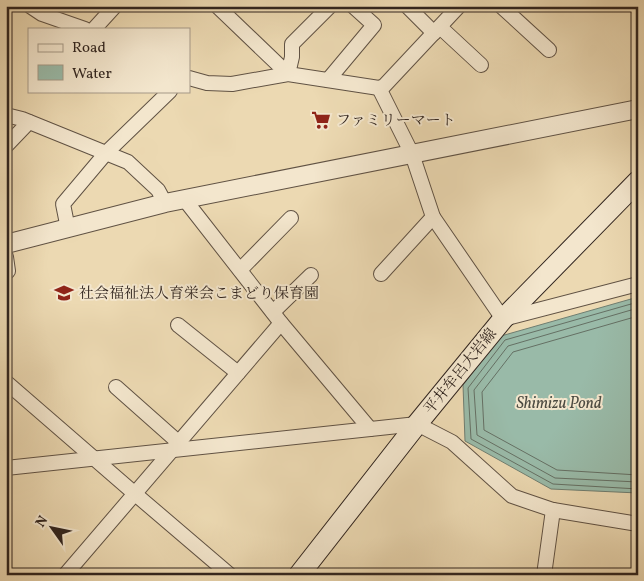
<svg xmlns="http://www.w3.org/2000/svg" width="644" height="581" viewBox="0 0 644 581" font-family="Vollkorn,'Noto Serif JP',serif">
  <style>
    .water { fill: #99baa8; stroke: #6f7e71 }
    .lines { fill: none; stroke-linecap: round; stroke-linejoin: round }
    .shore { stroke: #657064; stroke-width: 1 }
    .minor-casing { stroke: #605244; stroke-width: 16 }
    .tertiary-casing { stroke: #605244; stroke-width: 20 }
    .secondary-casing { stroke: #31251f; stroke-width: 22 }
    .minor { stroke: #f3e6cd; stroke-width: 14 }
    .tertiary { stroke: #f3e6cd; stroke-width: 18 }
    .secondary { stroke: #f3e6cd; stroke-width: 20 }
    .labels { text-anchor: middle; stroke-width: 4; stroke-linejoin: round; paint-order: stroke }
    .poi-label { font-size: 15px; fill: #31251f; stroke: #f3e6cd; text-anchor: start }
    .street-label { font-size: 15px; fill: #31251f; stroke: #f3e6cd }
    .water-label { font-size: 16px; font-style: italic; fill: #4b4a41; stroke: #f3e6cd }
  </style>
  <rect width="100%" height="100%" fill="#ecd9b2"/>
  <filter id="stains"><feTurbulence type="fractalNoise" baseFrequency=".004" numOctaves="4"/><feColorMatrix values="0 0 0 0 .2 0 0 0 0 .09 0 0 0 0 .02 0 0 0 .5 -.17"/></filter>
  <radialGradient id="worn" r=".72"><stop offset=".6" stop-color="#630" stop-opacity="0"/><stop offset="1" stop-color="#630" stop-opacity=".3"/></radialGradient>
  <polygon class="water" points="638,297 638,493 551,489 465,441 463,385 501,336"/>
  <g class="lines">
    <g class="shore">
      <polyline points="638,302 505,340 468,388 471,439 553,484 638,489"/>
      <polyline points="638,308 508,346 474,390 477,435 555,478 638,482"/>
      <polyline points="638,316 513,352 482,392 484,430 557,470 638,475"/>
    </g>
    <g class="minor-casing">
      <g id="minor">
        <polyline points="30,6 42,14 85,29"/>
        <polyline points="217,6 288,74 292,57 292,44 330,6"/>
        <polyline points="407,6 434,33"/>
        <polyline points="501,6 549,50"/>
        <polyline points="636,6 638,8"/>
        <polyline points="440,27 481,65"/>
        <polyline points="94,29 115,6"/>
        <polyline points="189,78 207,83 232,84 288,74 379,88 384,86 459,6"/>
        <polyline points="328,80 374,25 353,6"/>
        <polyline points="379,88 412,154 433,217 503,319 638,284"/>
        <polyline points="6,115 22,119 128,162 158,190 165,203"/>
        <polyline points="6,146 29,122"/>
        <polyline points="185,200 281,323 370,429"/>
        <polyline points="68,229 63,204 106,153 170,91"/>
        <polyline points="6,257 8,271 6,273"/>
        <polyline points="240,270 291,218"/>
        <polyline points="381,274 433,217"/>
        <polyline points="273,312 311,275"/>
        <polyline points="178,325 238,373"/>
        <polyline points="6,382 134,493 230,575"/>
        <polyline points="116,387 178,442"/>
        <polyline points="6,468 417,424 452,442 512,496 553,510 638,524"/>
        <polyline points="65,575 281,323"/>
        <polyline points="544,575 553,510"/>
      </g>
    </g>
    <g class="tertiary-casing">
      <polyline id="tertiary" points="6,244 165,203 638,109"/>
    </g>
    <g class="secondary-casing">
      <polyline id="secondary" points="299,575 417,424 503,319 638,181"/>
    </g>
    <use href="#minor" class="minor"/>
    <use href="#tertiary" class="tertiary"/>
    <use href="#secondary" class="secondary"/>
  </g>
  <defs>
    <g id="supermarket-bare" transform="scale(1.5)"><path d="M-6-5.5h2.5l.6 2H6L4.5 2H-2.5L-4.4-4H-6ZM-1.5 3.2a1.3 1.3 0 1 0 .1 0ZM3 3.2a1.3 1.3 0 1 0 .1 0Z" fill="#8f2418" stroke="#f3e6cd" stroke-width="2.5" paint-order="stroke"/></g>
    <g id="school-bare" transform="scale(1.5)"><path d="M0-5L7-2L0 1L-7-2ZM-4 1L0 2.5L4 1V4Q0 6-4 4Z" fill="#8f2418" stroke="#f3e6cd" stroke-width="2.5" paint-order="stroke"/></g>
  </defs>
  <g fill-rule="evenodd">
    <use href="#supermarket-bare" x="321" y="120"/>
    <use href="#school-bare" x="64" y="293"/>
  </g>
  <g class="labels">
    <g class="poi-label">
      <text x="336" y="125">ファミリーマート</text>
      <text x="79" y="298">社会福祉法人育栄会こまどり保育園</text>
    </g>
    <g class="street-label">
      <text transform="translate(460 371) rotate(-51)" y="5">平井牟呂大岩線</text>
    </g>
    <g class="water-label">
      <text x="559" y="408">Shimizu Pond</text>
    </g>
  </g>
  <rect width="644" height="581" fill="none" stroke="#ecd9b2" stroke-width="25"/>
  <rect x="8" y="8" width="629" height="566" fill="none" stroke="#31251f" stroke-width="2.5"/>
  <rect x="12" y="12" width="619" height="556" fill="none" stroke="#31251f"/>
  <rect x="28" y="28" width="162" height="65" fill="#f3e6cd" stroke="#a59987"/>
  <rect x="38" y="44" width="25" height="8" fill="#f3e6cd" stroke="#a59987"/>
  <text x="72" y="52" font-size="15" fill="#31251f">Road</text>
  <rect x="38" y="65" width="25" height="15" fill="#99baa8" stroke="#a59987"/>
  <text x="72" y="78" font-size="15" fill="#31251f">Water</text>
  <g transform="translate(52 528) rotate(303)" stroke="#f3e6cd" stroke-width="4" paint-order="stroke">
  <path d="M0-4L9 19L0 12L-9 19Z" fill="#31251f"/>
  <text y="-8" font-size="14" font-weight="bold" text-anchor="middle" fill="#31251f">N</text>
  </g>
  <rect width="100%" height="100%" filter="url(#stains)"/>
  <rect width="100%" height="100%" fill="url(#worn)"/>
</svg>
